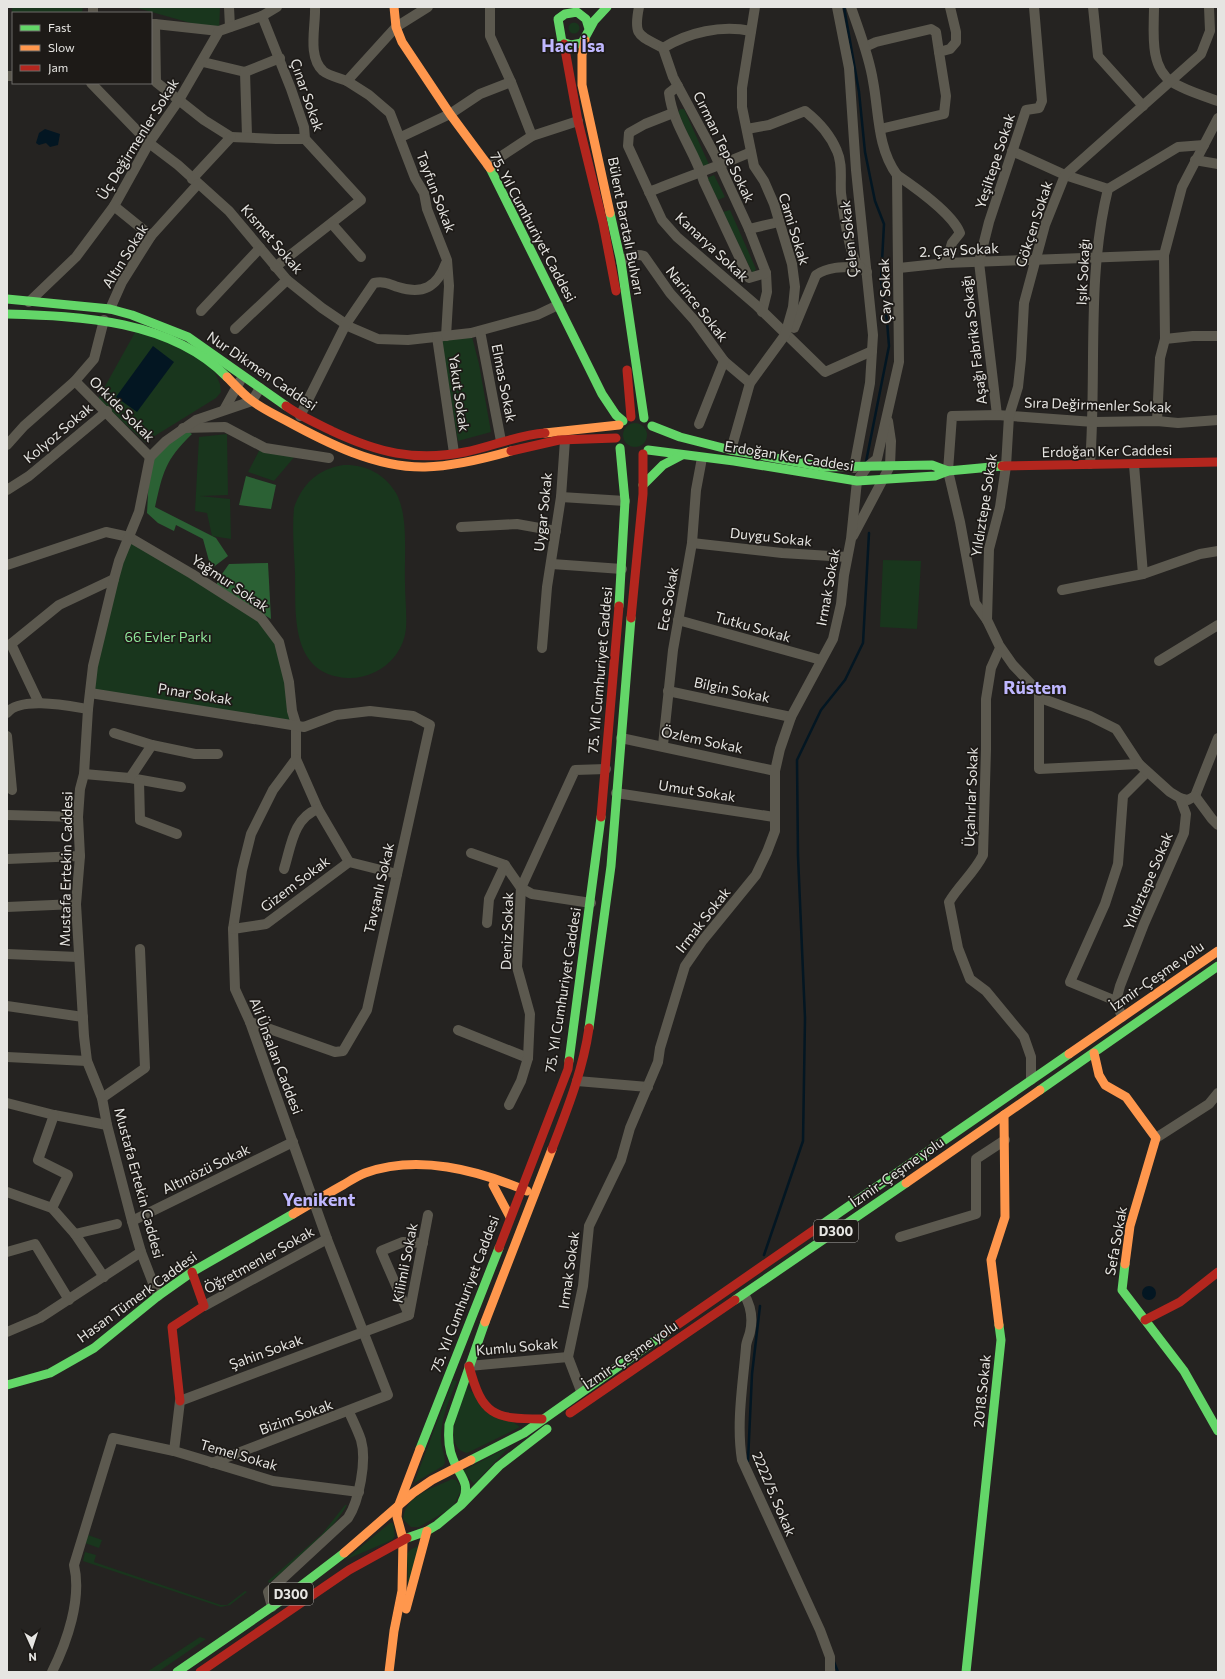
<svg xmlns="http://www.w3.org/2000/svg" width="1225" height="1679" viewBox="0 0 1225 1679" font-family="Commissioner,sans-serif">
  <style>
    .green { fill: #19361d }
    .forest { fill: #2b6134 }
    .water { fill: #031622 }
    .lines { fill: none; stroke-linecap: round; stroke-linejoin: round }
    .stream { stroke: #031622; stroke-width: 2.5 }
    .street { stroke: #5c594f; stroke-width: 10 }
    .fast { stroke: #63d668; stroke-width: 9 }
    .slow { stroke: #ff974d; stroke-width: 9 }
    .jam { stroke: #b3261e; stroke-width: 9 }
    .labels { text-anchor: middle; stroke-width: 3.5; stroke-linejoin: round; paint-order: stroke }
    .shield { fill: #1d1a17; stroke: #aaa8a5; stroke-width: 1 }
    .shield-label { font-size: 13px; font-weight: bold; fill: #e6e5e2 }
    .street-label { font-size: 14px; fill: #e6e5e2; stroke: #1d1a17 }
    .park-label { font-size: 14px; fill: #8fe79a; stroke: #1d1a17 }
    .district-label { font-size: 18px; font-weight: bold; fill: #bfb7ff; stroke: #1d1a17 }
  </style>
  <rect width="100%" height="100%" fill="#252321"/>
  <g class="green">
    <polygon points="12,7 83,7 82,13 13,13 13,59"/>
    <polygon points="134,7 220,7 219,31"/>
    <circle cx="574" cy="28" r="5.5"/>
    <polygon points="680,109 684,109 711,169 705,172 678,112"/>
    <polygon points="714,175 725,197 718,200 707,178"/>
    <polygon points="730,210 756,269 753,274 723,212"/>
    <polygon points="138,327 210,361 220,384 221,392 216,398 145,442 98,399"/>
    <polygon points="471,333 479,364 491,432 458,441 445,365 437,337"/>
    <circle cx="635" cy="435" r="12"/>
    <polygon points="227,434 228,495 200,496 230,499 231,539 212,536 207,513 195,511 199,437"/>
    <polygon points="260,449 296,455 274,481 248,472"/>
    <path d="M343,465c22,-1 42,9 53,28 13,23 8,64 9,90 0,15 2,31 1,45 -1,11 -5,20 -11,28 -12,15 -30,23 -48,22 -58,-4 -51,-66 -52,-106 -1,-21 -3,-43 -1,-64 8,-24 24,-39 49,-43z"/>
    <polygon points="129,537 261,618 279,642 296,724 90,693"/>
    <polygon points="883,560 921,561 917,629 880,627"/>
    <path d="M453,1380l4,1c-8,19 -17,39 -16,61 1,7 4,14 4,21l-2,3 -29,17z"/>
    <path d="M465,1387l55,40 -53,26c-26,-5 -6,-49 -2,-66z"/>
    <polygon points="510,1446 474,1484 463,1471"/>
    <path d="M452,1479l4,1 6,8 -9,19 -34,20h-8l-8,-8c2,-24 31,-31 49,-40z"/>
    <path d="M345,1505h2c-19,32 -49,55 -78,78l-1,-2 54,-47z"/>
    <polygon points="390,1523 393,1523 395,1536 392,1540 345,1560"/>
    <polygon points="88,1535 102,1540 99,1548 85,1543"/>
    <polygon points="420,1545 408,1586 407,1554 410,1550"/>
    <polygon points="85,1552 96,1555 94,1562 221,1605 227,1605 245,1591 247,1592 230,1605 221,1607 83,1561"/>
    <polygon points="200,1637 206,1639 158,1672 147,1672"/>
  </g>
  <g class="forest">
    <path d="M183,428l9,6c-27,26 -29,38 -37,73l61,31 12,18 -21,16 2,-11 -6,-22 -27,-14 -2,6 -16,-8 -11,-10 3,-56z"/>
    <polygon points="246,476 276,485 271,509 239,505"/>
    <polygon points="268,563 271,619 217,586 217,581 229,564"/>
  </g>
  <g class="water">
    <polygon points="45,129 60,134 58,145 50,147 46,143 39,145 36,143 39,133"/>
    <polygon points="153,346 174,362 137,412 116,397"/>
    <circle cx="1149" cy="1293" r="7"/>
  </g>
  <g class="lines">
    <g class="stream">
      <polyline points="844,7 859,92 865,152 875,201 884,224 881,280 887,321 889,346 866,462"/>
      <polyline points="764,1255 803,1141 805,1018 798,856 797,760 821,710 845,680 863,643 869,533"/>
      <polyline points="748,1461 752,1374 760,1306"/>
      <polyline points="834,1662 838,1672"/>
    </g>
    <g class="street">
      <polyline points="93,7 93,13"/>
      <polyline points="229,7 230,27"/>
      <path d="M315,7c1,19 -8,49 8,64 6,5 17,7 24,10l49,-54 32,-20"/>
      <polyline points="490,7 490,36 511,82 532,136"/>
      <path d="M639,7c-6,30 0,28 24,41l10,29 42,78 34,74 17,44 1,19 -5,20"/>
      <polyline points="837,7 849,68 856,170 873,335 870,383 854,468"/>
      <polyline points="1093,7 1098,56 1143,106"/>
      <path d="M1154,7c0,24 -5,60 18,75 12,8 32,14 46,19"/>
      <polyline points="262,16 291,89 304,127 305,139 361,200 275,267"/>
      <polyline points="151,24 155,24 156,82 204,120 231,137"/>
      <polyline points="155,24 219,31"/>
      <polyline points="865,47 876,42 931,29 936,32 939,52"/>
      <path d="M663,48c26,-16 58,-23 88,-17"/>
      <polyline points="203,62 245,72 280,58"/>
      <polyline points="245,72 247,136"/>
      <polyline points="7,76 13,76"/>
      <polyline points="347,81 369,95 390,113 415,178 424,193 427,209 447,260 449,286 446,336"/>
      <polyline points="91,83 149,143 178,165 229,211 287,280 322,308 350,327 378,339 408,340 471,333 537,315 558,305"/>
      <path d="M678,86l-9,7c4,33 26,58 35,89l45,96 17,-5"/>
      <polyline points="673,113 645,124 629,133 628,146 662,220 677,237 756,305 825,372 872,351"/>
      <path d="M747,129l22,-4 36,-14c14,11 25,23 32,40 6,13 3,28 4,42 2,16 8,57 15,69 3,5 6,7 11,10"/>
      <polyline points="880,129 944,114 946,96 939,52 950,49 956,42 956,32 950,7"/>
      <polyline points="231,137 276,139 305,139"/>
      <polyline points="401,137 450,114 480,94 511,82"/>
      <polyline points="1012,151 1065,175 1108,189"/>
      <polyline points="1195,160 1218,164"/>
      <polyline points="488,165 532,136 578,121"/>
      <path d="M897,175c19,13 55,38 63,58l-8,10 -6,20"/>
      <polyline points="192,179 231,137"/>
      <path d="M649,192c34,-14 68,-25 102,-40"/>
      <polyline points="114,206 151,236"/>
      <polyline points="332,224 361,257"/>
      <polyline points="749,229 779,222"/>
      <path d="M621,262c7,-5 14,-9 23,-6l26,37 25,28 29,40 26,22"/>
      <polyline points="899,268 946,263 1164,255"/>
      <polyline points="29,302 76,257 114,206 149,143 179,100 219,31 262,16 277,7"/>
      <polyline points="110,309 122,282 151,236 198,184"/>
      <polyline points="201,311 260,248"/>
      <path d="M794,328l22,-53c13,-9 29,-8 44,-8"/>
      <polyline points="235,329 287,280"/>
      <polyline points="480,331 501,441"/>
      <polyline points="437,337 454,453"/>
      <polyline points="1165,339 1193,336 1218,336"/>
      <polyline points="75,381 150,457"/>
      <polyline points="224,410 240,381"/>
      <polyline points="997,415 979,262 989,222 1026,110 1039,108 1042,101 1034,7"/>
      <path d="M300,416l46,-92 28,-41c10,-2 15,1 24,4 25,8 39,0 48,-24"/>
      <polyline points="1157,421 1160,358 1165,339 1164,255 1182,187 1218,118"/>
      <polyline points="699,424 724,361"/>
      <polyline points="183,428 225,427 265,448 329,458"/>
      <polyline points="7,445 24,426 75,381 94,359 104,320"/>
      <polyline points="731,450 750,383 785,335 793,307 795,287 792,264 774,204 764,181 754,166 742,107 742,88 755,7"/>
      <path d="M1090,464c7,-91 -4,-187 18,-275l70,-42 26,-2"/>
      <polyline points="1134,465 1143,574"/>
      <polyline points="7,490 29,476 107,411"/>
      <polyline points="561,497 625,501"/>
      <polyline points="461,527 517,524 556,531"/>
      <polyline points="853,536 890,466 891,441 888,421"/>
      <polyline points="692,543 782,553 847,557"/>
      <polyline points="552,564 622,569"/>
      <polyline points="7,565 106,532 129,537 192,574 261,618 279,642 289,682 292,711 296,724 296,759 273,790 251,834 242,870 233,929 235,989 250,1022 327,1239 388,1395 212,1463"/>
      <polyline points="1062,590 1143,574 1200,554 1218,551"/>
      <polyline points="678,620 821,660"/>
      <polyline points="987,620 975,603 960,522 948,471 952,416 997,415 1094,422 1157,421 1178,423 1218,420"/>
      <polyline points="542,648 547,587 561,497 565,440"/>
      <path d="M1000,648l-9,20 -5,31v50l-3,106c-9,18 -24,30 -34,47l9,46 12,31 16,12 38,46 7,20v23"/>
      <polyline points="1159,661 1218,625"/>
      <polyline points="668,691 791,717"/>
      <polyline points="1039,692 1039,769 1139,764"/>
      <polyline points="90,693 304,727 336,715 370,711 413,716 430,725 367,1010 343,1051 335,1052 250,1022"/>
      <polyline points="39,703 11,644 59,605 114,579"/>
      <path d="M7,713c13,-17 62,-7 81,-4"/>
      <polyline points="114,733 152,745"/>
      <polyline points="7,736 12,790"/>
      <polyline points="621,738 775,771"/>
      <polyline points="663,745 673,650 692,543 696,490 702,458"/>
      <polyline points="296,759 318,809 349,862"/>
      <polyline points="84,774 130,778 181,787"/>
      <polyline points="130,778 152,745 195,754 218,754"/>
      <polyline points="139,781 140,820 177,834"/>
      <polyline points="616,793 774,817"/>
      <polyline points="1195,796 1218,738"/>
      <polyline points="1180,798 1188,800 1195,796 1212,819 1218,825"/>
      <polyline points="7,815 78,817"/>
      <polyline points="471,853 505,865 521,888 532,894 591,903"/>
      <polyline points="7,859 80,856"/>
      <polyline points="349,862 397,874"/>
      <path d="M284,869c7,-22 9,-51 34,-60"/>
      <polyline points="7,907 76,904"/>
      <polyline points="487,923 489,899 505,865"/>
      <polyline points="233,929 266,924 349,862"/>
      <polyline points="7,954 78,957"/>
      <polyline points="1116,1001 1070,982 1105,904 1118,864 1123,796 1147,772"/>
      <polyline points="7,1006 83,1017"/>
      <polyline points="1122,1017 1116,1001 1120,986 1144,924 1184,833 1186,814 1180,798 1170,792 1139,764 1116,729 1090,716 1046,700 1013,665 999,645 987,620 989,549 1000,507 1006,466 1009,416 1018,387 1021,359 1024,303 1045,225 1065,175 1201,54 1210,31 1209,7"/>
      <polyline points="458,1030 528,1058"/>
      <polyline points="7,1057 87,1061"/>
      <polyline points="577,1081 648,1087"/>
      <polyline points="102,1098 145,1068 140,949"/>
      <polyline points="7,1103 54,1115 107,1125"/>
      <polyline points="509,1105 521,1081 528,1058 530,1014 517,967 521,888 575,770 606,769"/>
      <polyline points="1156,1138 1209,1104 1218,1093"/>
      <polyline points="7,1192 52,1208 75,1234 104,1277"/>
      <polyline points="52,1208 68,1175 38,1160 54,1115"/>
      <polyline points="132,1221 293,1142"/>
      <polyline points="75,1234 117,1224"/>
      <polyline points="900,1237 976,1214 976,1159 1005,1140"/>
      <polyline points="7,1252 35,1244 69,1300"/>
      <path d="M744,1294c7,12 9,25 6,38 -1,5 -4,10 -4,15 -3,37 -10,76 -4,113l78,170 10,27v15"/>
      <polyline points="158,1296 141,1252 132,1221 107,1125 102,1098 87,1061 84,1036 76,904 80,856 78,817 80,789 84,774 88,709 93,666 114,579 119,561 139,512 150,457 166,441 196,420 252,401 260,388"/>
      <polyline points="204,1306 327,1239"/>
      <polyline points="409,1315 381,1251 403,1242 423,1243"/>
      <polyline points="7,1332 40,1318 141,1252"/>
      <polyline points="469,1366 568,1357"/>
      <path d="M581,1391l-13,-34 15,-71 6,-60 32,-66 9,-32 28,-66 2,-14 25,-82 18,-26 53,-65 11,-23 8,-21v-60l5,-22 11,-32 42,-78 8,-35 3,-29 7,-36 6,-58 10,-14 10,-8 22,-97 -2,-187c-20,-27 -18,-63 -24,-94 -4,-26 -14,-50 -22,-74"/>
      <polyline points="174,1451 180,1401 409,1315 428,1215"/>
      <path d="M272,1607l-4,-15 80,-74c11,-17 19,-57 13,-78 -3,-9 -8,-19 -12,-28"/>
      <path d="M52,1672c15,-30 30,-73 22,-107l39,-127 61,13 99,30 86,11"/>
    </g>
    <g class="fast">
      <polyline points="589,29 586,19 577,12 565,14 558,19 562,42 571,45 582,43 594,21 607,7"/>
      <polyline points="490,168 602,394 616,415 623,421"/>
      <polyline points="610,213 621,262 644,418"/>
      <polyline points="7,299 110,309 132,315 188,337 286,406"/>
      <path d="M7,314c74,2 164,6 220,63"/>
      <polyline points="652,426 680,437 731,450 824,467 932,465 948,471"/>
      <polyline points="648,450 734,461 857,481 935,476 948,471 1002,466"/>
      <polyline points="643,485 663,465 682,455"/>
      <polyline points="619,606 625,501 620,448"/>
      <polyline points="589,1028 611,866 631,618"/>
      <polyline points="569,1061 601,817"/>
      <polyline points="1040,1090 1218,966"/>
      <polyline points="817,1228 1069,1054"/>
      <polyline points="1125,1264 1122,1290 1184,1371 1218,1431"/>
      <polyline points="735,1300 906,1183"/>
      <polyline points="7,1385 50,1373 94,1348 158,1296 192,1272 293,1214"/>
      <polyline points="420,1449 499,1248"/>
      <polyline points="471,1460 524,1433 667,1332"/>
      <path d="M462,1502c10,-19 -3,-26 -9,-43 -5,-11 -5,-22 -4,-34l36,-103"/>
      <polyline points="407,1538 427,1531 437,1525 461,1505 499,1466 547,1429"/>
      <polyline points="177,1672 289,1595 344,1553"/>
      <polyline points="966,1672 1001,1340 999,1325"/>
    </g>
    <g class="slow">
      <polyline points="394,7 396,27 402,42 450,114 490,168"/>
      <polyline points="585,40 582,55 582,85 610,213"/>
      <path d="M227,377c8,8 15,16 24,23 10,8 23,14 34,20 42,23 91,48 140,47 30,-1 58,-8 86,-16"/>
      <polyline points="545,433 619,425"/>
      <polyline points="1094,1053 1099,1075 1105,1085 1126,1097 1156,1138 1130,1226 1125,1264"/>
      <polyline points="1069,1054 1218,951"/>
      <polyline points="906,1183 1040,1090"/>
      <polyline points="493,1185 510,1217"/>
      <path d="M293,1214c17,-10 34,-20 50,-29 7,-4 14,-9 22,-12 53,-19 112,-3 162,18"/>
      <polyline points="485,1322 552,1149"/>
      <polyline points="999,1325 991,1260 1005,1217 1004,1115"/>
      <polyline points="344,1553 413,1493 432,1480 471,1460"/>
      <polyline points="406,1609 427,1531"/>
      <polyline points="389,1672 394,1631 402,1591 403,1539 397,1517 398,1507 420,1449"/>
    </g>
    <g class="jam">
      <polyline points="564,44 578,121 603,223 616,291"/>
      <polyline points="627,370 631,417"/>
      <path d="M286,406c14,10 30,17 46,25 45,21 82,31 133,21 26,-5 52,-17 80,-19"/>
      <polyline points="511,451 559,440 616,438"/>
      <polyline points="1002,466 1218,462"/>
      <polyline points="631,618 643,494 643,454"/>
      <polyline points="601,817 619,606"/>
      <path d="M552,1149c15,-39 31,-79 37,-121"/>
      <polyline points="499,1248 568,1069 569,1061"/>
      <polyline points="1145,1320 1180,1302 1218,1272"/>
      <polyline points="667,1332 817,1228"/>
      <path d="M469,1366c13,49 24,53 73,53"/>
      <polyline points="180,1401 172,1327 204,1306 192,1272"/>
      <polyline points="570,1413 735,1300"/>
      <polyline points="200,1672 349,1570 407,1538"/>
    </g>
  </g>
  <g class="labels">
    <g class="shield">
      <rect x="814" y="1220" width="44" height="22" rx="3"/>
      <rect x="269" y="1583" width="44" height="22" rx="3"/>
    </g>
    <g class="shield-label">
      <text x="836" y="1236">D300</text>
      <text x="291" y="1599">D300</text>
    </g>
    <g class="street-label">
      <text transform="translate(307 95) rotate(71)" y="5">Çınar Sokak</text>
      <text transform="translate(138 139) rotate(-58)" y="5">Üç Değirmenler Sokak</text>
      <text transform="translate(724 147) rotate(64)" y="5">Cırman Tepe Sokak</text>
      <text transform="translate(995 161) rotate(-72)" y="5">Yeşiltepe Sokak</text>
      <text transform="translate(436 192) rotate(69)" y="5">Tayfun Sokak</text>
      <text transform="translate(1034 224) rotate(-72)" y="5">Gökçen Sokak</text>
      <text transform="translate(626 226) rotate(79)" y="5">Bülent Baratalı Bulvarı</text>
      <text transform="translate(533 227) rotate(62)" y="5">75. Yıl Cumhuriyet Caddesi</text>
      <text transform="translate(794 229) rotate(73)" y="5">Cami Sokak</text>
      <text transform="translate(272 239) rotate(49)" y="5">Kısmet Sokak</text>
      <text transform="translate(849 239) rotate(-96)" y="5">Çelen Sokak</text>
      <text transform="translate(712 247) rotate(43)" y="5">Kanarya Sokak</text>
      <text transform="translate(959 250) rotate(-3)" y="5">2. Çay Sokak</text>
      <text transform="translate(125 256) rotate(-58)" y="5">Altın Sokak</text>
      <text transform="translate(1083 272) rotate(-87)" y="5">Işık Sokağı</text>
      <text transform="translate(885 291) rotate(-92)" y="5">Çay Sokak</text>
      <text transform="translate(697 304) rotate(52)" y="5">Narince Sokak</text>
      <text transform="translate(974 340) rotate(-97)" y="5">Aşağı Fabrika Sokağı</text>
      <text transform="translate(262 371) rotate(34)" y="5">Nur Dikmen Caddesi</text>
      <text transform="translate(504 383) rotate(79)" y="5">Elmas Sokak</text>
      <text transform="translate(459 393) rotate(82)" y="5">Yakut Sokak</text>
      <text transform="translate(1098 405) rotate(2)" y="5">Sıra Değirmenler Sokak</text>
      <text transform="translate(122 409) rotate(45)" y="5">Orkide Sokak</text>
      <text transform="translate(58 433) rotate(-40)" y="5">Kolyoz Sokak</text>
      <text transform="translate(1107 451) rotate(-1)" y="5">Erdoğan Ker Caddesi</text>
      <text transform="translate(789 456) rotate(9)" y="5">Erdoğan Ker Caddesi</text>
      <text transform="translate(984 505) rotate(-81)" y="5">Yıldıztepe Sokak</text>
      <text transform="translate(543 512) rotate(-84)" y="5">Uygar Sokak</text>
      <text transform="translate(771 537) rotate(6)" y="5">Duygu Sokak</text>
      <text transform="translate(230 583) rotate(34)" y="5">Yağmur Sokak</text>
      <text transform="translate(828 587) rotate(-80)" y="5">Irmak Sokak</text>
      <text transform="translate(668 599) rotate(-80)" y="5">Ece Sokak</text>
      <text transform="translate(753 627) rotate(16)" y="5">Tutku Sokak</text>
      <text transform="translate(600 670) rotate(-85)" y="5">75. Yıl Cumhuriyet Caddesi</text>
      <text transform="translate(732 690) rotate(12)" y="5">Bilgin Sokak</text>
      <text transform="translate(195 694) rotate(9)" y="5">Pınar Sokak</text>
      <text transform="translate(702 740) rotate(12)" y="5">Özlem Sokak</text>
      <text transform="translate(697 791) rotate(9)" y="5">Umut Sokak</text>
      <text transform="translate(971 797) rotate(-88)" y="5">Üçahırlar Sokak</text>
      <text transform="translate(66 869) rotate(-89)" y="5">Mustafa Ertekin Caddesi</text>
      <text transform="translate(1148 881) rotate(-67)" y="5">Yıldıztepe Sokak</text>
      <text transform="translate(295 884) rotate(-37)" y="5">Gizem Sokak</text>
      <text transform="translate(379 888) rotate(-77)" y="5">Tavşanlı Sokak</text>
      <text transform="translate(703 920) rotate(-52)" y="5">Irmak Sokak</text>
      <text transform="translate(507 931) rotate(-88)" y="5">Deniz Sokak</text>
      <text transform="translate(1157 976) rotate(-35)" y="5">İzmir-Çeşme yolu</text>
      <text transform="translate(563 990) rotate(-81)" y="5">75. Yıl Cumhuriyet Caddesi</text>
      <text transform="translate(276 1056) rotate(69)" y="5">Ali Ünsalan Caddesi</text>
      <text transform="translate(206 1169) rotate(-26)" y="5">Altınözü Sokak</text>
      <text transform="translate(897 1172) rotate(-35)" y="5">İzmir-Çeşme yolu</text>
      <text transform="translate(139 1183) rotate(75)" y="5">Mustafa Ertekin Caddesi</text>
      <text transform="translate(1116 1241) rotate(-80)" y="5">Sefa Sokak</text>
      <text transform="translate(259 1260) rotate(-29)" y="5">Öğretmenler Sokak</text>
      <text transform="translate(405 1263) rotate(-79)" y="5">Kilimli Sokak</text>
      <text transform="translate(569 1270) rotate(-82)" y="5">Irmak Sokak</text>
      <text transform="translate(465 1294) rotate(-69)" y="5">75. Yıl Cumhuriyet Caddesi</text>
      <text transform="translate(137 1297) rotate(-36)" y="5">Hasan Tümerk Caddesi</text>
      <text transform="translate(517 1347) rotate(-5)" y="5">Kumlu Sokak</text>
      <text transform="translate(266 1352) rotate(-20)" y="5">Şahin Sokak</text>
      <text transform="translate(630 1355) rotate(-34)" y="5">İzmir-Çeşme yolu</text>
      <text transform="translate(982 1391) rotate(-84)" y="5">2018.Sokak</text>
      <text transform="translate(296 1417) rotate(-20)" y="5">Bizim Sokak</text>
      <text transform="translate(239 1455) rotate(16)" y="5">Temel Sokak</text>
      <text transform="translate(774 1494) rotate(67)" y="5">2222/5. Sokak</text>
    </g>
    <g class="park-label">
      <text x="168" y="642">66 Evler Parkı</text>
    </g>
    <g class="district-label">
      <text x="573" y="52">Hacı İsa</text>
      <text x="1035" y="694">Rüstem</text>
      <text x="319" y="1206">Yenikent</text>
    </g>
  </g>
  <rect width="1225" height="1679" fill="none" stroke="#e6e5e2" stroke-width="16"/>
  <rect x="12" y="12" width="140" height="72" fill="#1d1a17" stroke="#6d6b68"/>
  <rect x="20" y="25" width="20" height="6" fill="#63d668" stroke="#6d6b68"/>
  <text x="48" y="32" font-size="12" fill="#e6e5e2">Fast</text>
  <rect x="20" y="45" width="20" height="6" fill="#ff974d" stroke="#6d6b68"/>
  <text x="48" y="52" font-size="12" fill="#e6e5e2">Slow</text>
  <rect x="20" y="65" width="20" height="6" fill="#b3261e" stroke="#6d6b68"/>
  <text x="48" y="72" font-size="12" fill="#e6e5e2">Jam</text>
  <g transform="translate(32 1647) rotate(177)" stroke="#1d1a17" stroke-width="3" paint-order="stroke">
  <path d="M0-3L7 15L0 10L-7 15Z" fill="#e6e5e2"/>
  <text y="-6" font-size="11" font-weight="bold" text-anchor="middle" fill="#e6e5e2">N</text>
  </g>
</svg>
